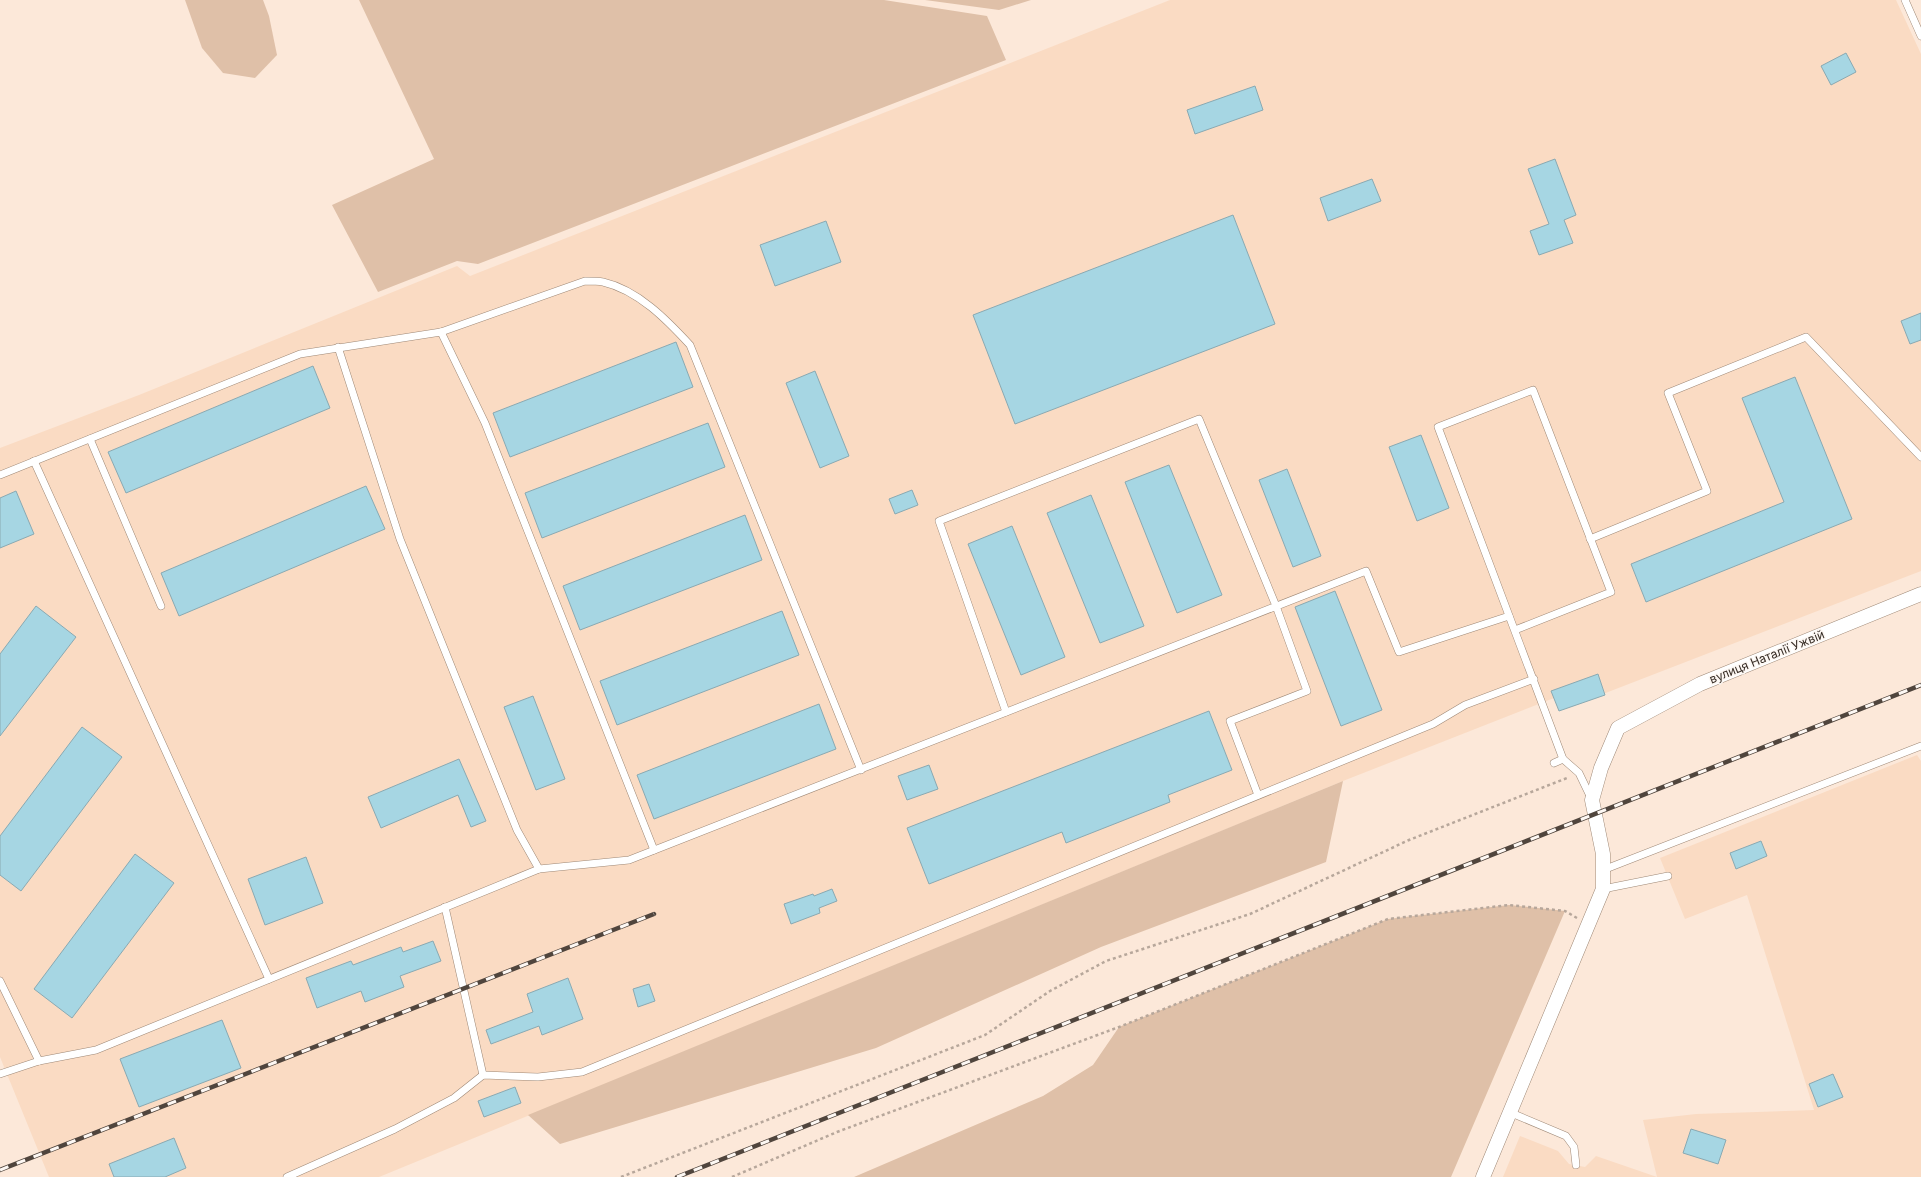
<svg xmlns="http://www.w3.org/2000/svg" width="1921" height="1177" viewBox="0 0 1921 1177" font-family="Inter,sans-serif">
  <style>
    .built { fill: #fadbc3 }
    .green { fill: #dfc0a8 }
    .building { fill: #a6d6e3; stroke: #89a9b2 }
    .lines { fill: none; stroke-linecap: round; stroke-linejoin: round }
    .lane-casing { stroke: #9e8876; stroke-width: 8 }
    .street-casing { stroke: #9e8876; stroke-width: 15 }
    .path { stroke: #b7a79b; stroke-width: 2.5; stroke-dasharray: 3 3; stroke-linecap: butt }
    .lane { stroke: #fff; stroke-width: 7 }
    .street { stroke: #fff; stroke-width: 14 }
    .rail-casing { stroke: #50453d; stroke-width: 4.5 }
    .rail { stroke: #fdf8f4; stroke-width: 3; stroke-dasharray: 9; stroke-linecap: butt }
    .labels { text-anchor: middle; stroke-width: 3; stroke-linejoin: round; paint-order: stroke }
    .street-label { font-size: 12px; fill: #372d26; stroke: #fdf8f4 }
  </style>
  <rect width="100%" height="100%" fill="#fce8d9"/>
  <g class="built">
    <polygon points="1170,0 1896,0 1921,54 1921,571 1559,711 1554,698 1343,781 379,1177 49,1177 0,1057 0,448 139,395 457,266 470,276"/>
    <polygon points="1917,755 1921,761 1921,1177 1503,1177 1520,1136 1558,1151 1569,1164 1585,1167 1596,1156 1657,1177 1643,1120 1696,1114 1814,1110 1747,895 1685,919 1660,858"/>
  </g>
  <g class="green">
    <polygon points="185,0 263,0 269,16 277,55 255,78 223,73 202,48"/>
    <polygon points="359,0 884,0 987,16 1006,60 478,264 457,261 378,292 332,205 434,159"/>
    <polygon points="925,0 1031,0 999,10"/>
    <polygon points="1343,781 1326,862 1101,947 876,1048 560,1144 528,1115"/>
    <polygon points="1509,905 1565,911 1451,1177 854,1177 1043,1096 1093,1065 1119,1027 1388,919"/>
  </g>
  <g class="building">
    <polygon points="1846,53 1856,72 1831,85 1821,66"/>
    <polygon points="1255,86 1263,110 1195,134 1187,110"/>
    <polygon points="1555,159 1576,215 1564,220 1573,243 1539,255 1530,231 1549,224 1528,169"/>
    <polygon points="1372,179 1381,201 1328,221 1320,198"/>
    <polygon points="1233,215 1275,324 1015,424 973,315"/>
    <polygon points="826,221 841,262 775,286 760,245"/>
    <polygon points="1921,313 1921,340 1910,344 1901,321"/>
    <polygon points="676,342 693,387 510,457 493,413"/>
    <polygon points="313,366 330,408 126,493 108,452"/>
    <polygon points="815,371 849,456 820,468 786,383"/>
    <polygon points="1795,377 1852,519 1646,602 1631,564 1784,502 1742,398"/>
    <polygon points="708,423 725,467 542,538 525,493"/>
    <polygon points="1421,435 1449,508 1417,521 1389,447"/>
    <polygon points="1169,465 1222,595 1177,613 1125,482"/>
    <polygon points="1287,469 1321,556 1293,567 1259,480"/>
    <polygon points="366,486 385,529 179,616 161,573"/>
    <polygon points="912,490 918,505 895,514 889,499"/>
    <polygon points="16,491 34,534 0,548 0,498"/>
    <polygon points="1091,495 1144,626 1100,643 1047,513"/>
    <polygon points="745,515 762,560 580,630 563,586"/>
    <polygon points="1012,526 1065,657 1021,675 968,544"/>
    <polygon points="1335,591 1382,710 1341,726 1295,607"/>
    <polygon points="36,606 76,637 0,736 0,654"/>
    <polygon points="782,611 799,655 617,725 600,681"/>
    <polygon points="1598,674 1605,695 1559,711 1551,691"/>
    <polygon points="533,696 565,779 536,790 504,707"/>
    <polygon points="819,704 836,749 654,819 637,775"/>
    <polygon points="1209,711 1232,770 1168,795 1170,802 1066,843 1062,832 929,884 907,828"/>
    <polygon points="82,727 122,757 21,891 0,875 0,836"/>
    <polygon points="459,759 486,821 471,827 458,795 381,828 368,797"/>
    <polygon points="929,765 938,789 907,800 898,776"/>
    <polygon points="1761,841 1767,856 1736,869 1730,853"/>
    <polygon points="135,854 174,883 72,1018 34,989"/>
    <polygon points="306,857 323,903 265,925 248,879"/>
    <polygon points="832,889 837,901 819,908 820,913 791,924 784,904 813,894 814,896"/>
    <polygon points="433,941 441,961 400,976 404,987 365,1002 361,991 317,1008 306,978 351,961 353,965 401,947 403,952"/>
    <polygon points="568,978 583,1019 542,1035 539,1026 491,1044 486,1030 533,1012 527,994"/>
    <polygon points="649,984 655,1001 638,1007 633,989"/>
    <polygon points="222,1020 241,1068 139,1107 120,1059"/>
    <polygon points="1833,1074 1843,1097 1818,1107 1809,1084"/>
    <polygon points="515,1087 521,1103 484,1117 478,1101"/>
    <polygon points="1691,1129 1726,1140 1718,1164 1683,1153"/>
    <polygon points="174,1138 186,1168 165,1177 114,1177 109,1164"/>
  </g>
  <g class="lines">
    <g class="lane-casing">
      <g id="lane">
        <polyline points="1905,0 1921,36"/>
        <polyline points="441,332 485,423 654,850"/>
        <polyline points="338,347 400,539 517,830 539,869"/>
        <polyline points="90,439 161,606"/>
        <polyline points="34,461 269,979"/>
        <path d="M0,475l300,-121 141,-22 144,-51c6,0 13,0 18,1 35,8 64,38 87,63l171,425"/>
        <polyline points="1590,539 1707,491 1668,393 1806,337 1921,457"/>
        <polyline points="1515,630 1611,592 1533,390 1438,427 1563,759 1579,773 1591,798"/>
        <polyline points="1006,712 939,521 1199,419 1276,606 1307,691 1230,721 1258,795"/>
        <polyline points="1554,763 1563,759"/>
        <polyline points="1603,870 1921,746"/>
        <polyline points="1603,889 1668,876"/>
        <polyline points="445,907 483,1075"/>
        <polyline points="0,981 39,1061"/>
        <polyline points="0,1074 39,1061 96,1050 539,869 629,860 1366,571 1399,652 1509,616"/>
        <polyline points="1509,1112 1566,1136 1574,1147 1576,1165"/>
        <polyline points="287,1177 395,1129 454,1098 483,1075 538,1077 582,1072 1433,724 1465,705 1534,679"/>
      </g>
    </g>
    <g class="street-casing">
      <polyline id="street" points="1483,1177 1603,889 1603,854 1592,800 1601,768 1618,728 1700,684 1921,594"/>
    </g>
    <g class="path">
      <polyline points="621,1177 985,1035 1050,991 1106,961 1250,914 1409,840 1567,778"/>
      <polyline points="732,1177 837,1132 1119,1027 1388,919 1509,905 1565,911 1577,918"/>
    </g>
    <use href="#lane" class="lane"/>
    <use href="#street" class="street"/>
    <g class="rail-casing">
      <g id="rail">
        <polyline points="0,1170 654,914"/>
        <polyline points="677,1177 1921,685"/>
      </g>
    </g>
    <use href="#rail" class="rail"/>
  </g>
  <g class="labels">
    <g class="street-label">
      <text transform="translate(1767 657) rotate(-22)" y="4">вулиця Наталії Ужвій</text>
    </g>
  </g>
</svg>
